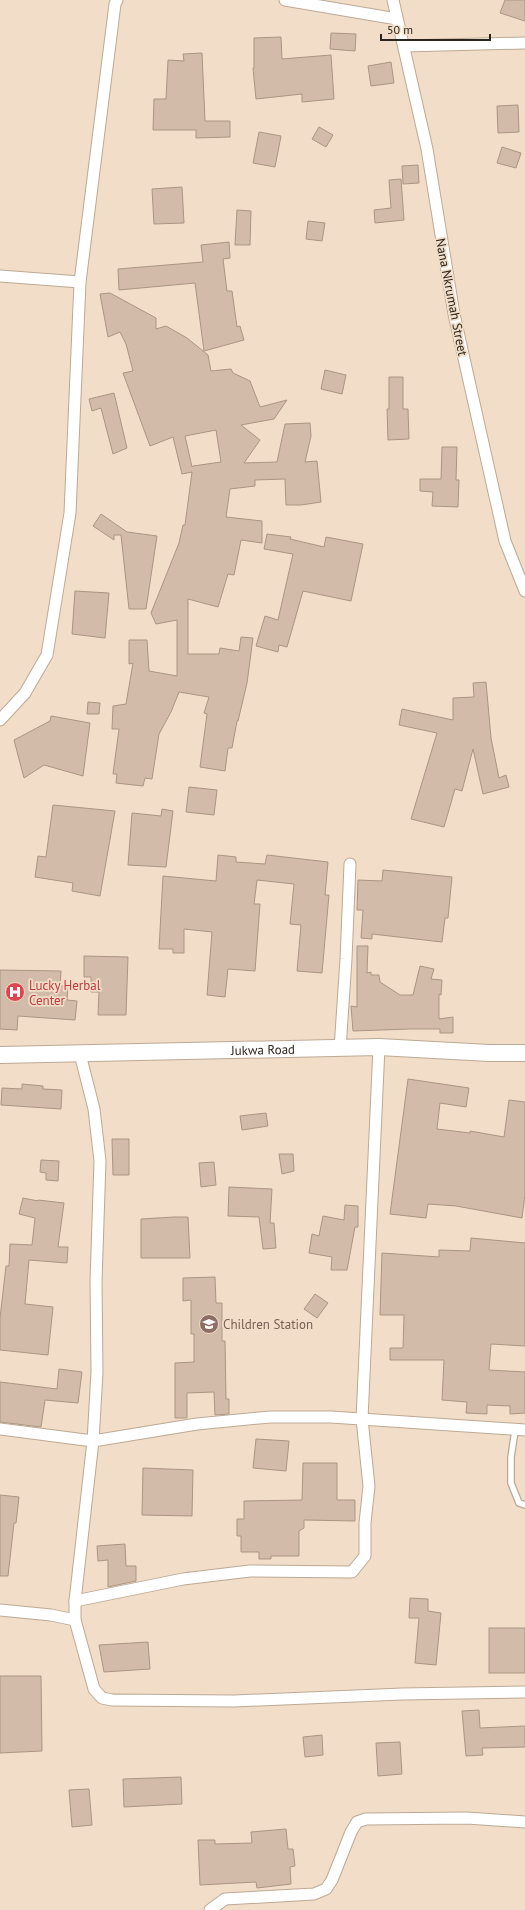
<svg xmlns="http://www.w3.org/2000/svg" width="525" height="1910" viewBox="0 0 525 1910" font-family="'PT Sans',sans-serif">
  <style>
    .building { fill: #d2bca9; stroke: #aa9582; fill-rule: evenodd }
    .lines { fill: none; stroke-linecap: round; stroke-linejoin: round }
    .lane-casing { stroke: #bca994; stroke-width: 8 }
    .street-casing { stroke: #bca994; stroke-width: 13 }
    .secondary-casing { stroke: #bca994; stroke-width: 18 }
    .lane { stroke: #fff; stroke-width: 5.5 }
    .street { stroke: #fff; stroke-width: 11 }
    .secondary { stroke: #fff; stroke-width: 16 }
    .labels { text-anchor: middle; stroke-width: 3.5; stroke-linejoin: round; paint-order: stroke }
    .street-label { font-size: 13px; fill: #2c251d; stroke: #f2dec8 }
    .health-label { font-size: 13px; fill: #be3a42; stroke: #f2dec8; text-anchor: start }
    .education-label { font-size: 13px; fill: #785e54; stroke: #f2dec8; text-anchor: start }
  </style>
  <rect width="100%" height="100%" fill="#f2dec8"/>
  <g class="building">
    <polygon points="505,0 525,0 525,21 500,13"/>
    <polygon points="331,33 356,34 355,51 330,49"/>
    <polygon points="281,37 282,59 331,55 334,99 302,102 302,94 256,99 253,68 254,68 254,38"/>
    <polygon points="202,53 205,121 230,121 230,137 196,138 196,130 153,130 154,99 166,99 168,60 184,61 183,54"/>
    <polygon points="391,62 394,83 371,86 368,66"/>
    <polygon points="518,105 519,132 498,133 497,106"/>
    <polygon points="319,127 333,135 326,147 312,139"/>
    <polygon points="259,132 281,136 275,167 253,163"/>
    <polygon points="502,147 521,153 516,168 497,163"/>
    <polygon points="418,165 419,183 403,184 402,166"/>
    <polygon points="401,179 404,220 375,223 374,210 391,208 389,180"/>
    <polygon points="182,187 184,223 154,224 152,189"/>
    <polygon points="237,210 251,211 250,245 235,245"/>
    <polygon points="308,221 325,223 322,241 306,239"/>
    <polygon points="229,242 230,258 223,259 227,291 232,291 237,327 240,326 244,340 204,351 195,283 119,290 118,269 203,262 201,245"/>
    <path d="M110,293l46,25v11l10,-3 21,12 21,17 3,16 20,-2 2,4 17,8 10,26 27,-7 -13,19 -33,6 19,15 -16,23 33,-1 8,-38 25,-1 1,13 -6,26 12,-1 4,41 -20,3h-15l-1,-26 -30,1v6l-25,3 -4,28 36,4v22l-21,-3 -7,35 -6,-1 -10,33 -30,-8v55h31l1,-6 19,3 2,-14 12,1 -6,45 -9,38h-1l-5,27h-4l-3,23 -25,-4 7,-53 -3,-1 5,-16 -30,-5 -8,20 -12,22 -7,45 -7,-1 -2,8 -27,-3 1,-9h-4l6,-45h-7l1,-23 13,-2 7,-41 -4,1v-24h18l2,31 28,5v-56l-21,4 -5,-11 28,-70 4,-18h2l7,-53 -10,2 -9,-37 -23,9 -27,-73 10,-2 -7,-27 -6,-12 -12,5 -8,-43zM216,430l5,32 -28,4 -1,1 -7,-31z"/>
    <polygon points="325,370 346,375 342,394 321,389"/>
    <polygon points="389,377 403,377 403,409 408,409 409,439 388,440 387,409 389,409"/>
    <polygon points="114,393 127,448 113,454 101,408 92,411 89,399"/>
    <polygon points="442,447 457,447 456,480 459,480 458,507 432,506 433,492 420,491 420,479 441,479"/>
    <polygon points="101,514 127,532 157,536 146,609 129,609 121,535 114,535 114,540 93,526"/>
    <polygon points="267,534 291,537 290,539 324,547 326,537 363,544 351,601 303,591 287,647 279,645 278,652 256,646 265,616 278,620 293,554 264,549"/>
    <polygon points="75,591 109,593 105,638 72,634"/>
    <polygon points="486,682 491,738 499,778 506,775 509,787 483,794 473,749 462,791 455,789 444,827 411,819 437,733 399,725 402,709 453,720 453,698 474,697 473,683"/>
    <polygon points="88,702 100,703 99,714 87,714"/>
    <polygon points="51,716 90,723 83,776 44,765 24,778 14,740 50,721"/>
    <polygon points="189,787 217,790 214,815 186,812"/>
    <polygon points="53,805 115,811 100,896 72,891 73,883 35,877 38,856 46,857"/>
    <polygon points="162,809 173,811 166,867 128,865 132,813 161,816"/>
    <polygon points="218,855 236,857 236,862 265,864 267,855 328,862 325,895 329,895 322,973 297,971 301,925 290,924 294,884 257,880 254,904 260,904 255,971 228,969 225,997 207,995 212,932 184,929 184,953 173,953 173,949 159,949 163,876 216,881"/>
    <polygon points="383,870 452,877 448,918 445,918 442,942 372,934 372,939 361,938 363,910 357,910 358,880 382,881"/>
    <polygon points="357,946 368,946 367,973 371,972 371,975 379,975 380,982 400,995 413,995 420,966 434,969 431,979 442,980 441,995 439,994 439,1019 453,1017 453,1033 440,1033 440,1029 410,1029 353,1031 351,1006 357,1007"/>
    <polygon points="84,956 128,957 126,1015 98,1015 99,992 91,992 91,977 84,977"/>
    <polygon points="0,970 61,971 60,986 68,986 67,1000 77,1001 75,1020 18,1016 17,1030 0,1029"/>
    <polygon points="408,1079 469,1088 466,1107 440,1103 437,1129 470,1133 470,1131 504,1137 509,1100 525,1102 525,1195 522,1218 456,1206 428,1204 426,1218 390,1214"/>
    <polygon points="22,1084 43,1086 43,1089 62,1090 61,1109 1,1105 2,1088 22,1089"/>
    <polygon points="266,1113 268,1126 242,1130 240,1116"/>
    <polygon points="112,1139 129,1139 129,1175 113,1175"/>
    <polygon points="279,1154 293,1154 294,1171 282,1174"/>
    <polygon points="41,1160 59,1161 58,1181 46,1180 46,1173 40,1172"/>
    <polygon points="214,1162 216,1185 201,1187 199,1163"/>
    <polygon points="229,1187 272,1189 270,1223 274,1223 276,1248 263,1249 259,1217 228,1216"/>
    <polygon points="23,1198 38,1201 38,1200 64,1203 58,1247 68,1247 67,1263 29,1260 25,1304 53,1307 48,1355 0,1350 0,1318 6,1266 9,1266 10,1244 32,1245 35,1218 19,1214"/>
    <polygon points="345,1205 358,1206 358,1227 355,1227 347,1270 331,1270 332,1257 309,1253 312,1234 319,1236 323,1216 344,1220"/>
    <polygon points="174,1217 188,1217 190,1258 141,1258 141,1219"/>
    <polygon points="471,1238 525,1243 525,1346 491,1344 489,1370 525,1372 525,1413 510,1414 510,1406 487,1405 487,1414 466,1413 467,1402 442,1400 444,1360 390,1360 390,1348 403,1348 404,1315 380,1315 382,1253 439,1257 439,1250 470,1251"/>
    <polygon points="215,1277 216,1303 222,1303 222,1341 225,1341 226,1399 229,1399 229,1414 215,1415 214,1392 187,1393 187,1418 175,1418 175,1363 194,1362 194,1334 191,1334 191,1300 183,1301 183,1278"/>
    <polygon points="315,1294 328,1303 317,1318 304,1309"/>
    <polygon points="59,1369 82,1372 78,1403 45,1400 41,1427 0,1422 0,1382 57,1389"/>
    <polygon points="256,1439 289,1441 286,1471 253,1468"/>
    <polygon points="303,1463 337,1463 337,1500 355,1500 355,1521 304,1520 304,1528 299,1531 299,1556 271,1556 271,1559 259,1559 259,1552 241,1552 241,1536 237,1536 237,1519 244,1519 244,1501 302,1500"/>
    <polygon points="143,1468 193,1470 192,1516 142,1515"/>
    <polygon points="0,1495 19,1497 16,1523 14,1523 8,1576 0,1576"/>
    <polygon points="125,1544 126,1566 136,1566 136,1581 108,1587 108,1560 98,1561 97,1546"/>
    <polygon points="410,1598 428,1599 428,1611 441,1613 436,1665 415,1663 419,1618 409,1618"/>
    <rect x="489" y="1628" width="36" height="45"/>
    <polygon points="148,1642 150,1669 104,1672 99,1645"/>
    <polygon points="0,1676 41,1676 42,1751 0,1753"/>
    <polygon points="479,1710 480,1728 525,1726 525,1747 482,1748 483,1755 466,1756 462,1711"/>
    <polygon points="322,1735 323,1755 305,1757 303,1737"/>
    <polygon points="400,1742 402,1774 378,1776 376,1743"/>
    <polygon points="181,1777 182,1804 124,1807 123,1779"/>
    <polygon points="89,1789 92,1825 72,1827 69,1790"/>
    <polygon points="286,1829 288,1849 293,1849 295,1866 290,1867 291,1884 257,1888 256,1882 200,1885 198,1840 215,1840 215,1844 252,1843 251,1832"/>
  </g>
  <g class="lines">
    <g class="lane-casing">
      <polyline id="lane" points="515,1431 511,1457 511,1483 519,1503 525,1505"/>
    </g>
    <g class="street-casing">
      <g id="street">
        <polyline points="285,0 397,19"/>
        <polyline points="393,0 427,149 454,314 505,541 525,591"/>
        <polyline points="404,46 525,43"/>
        <polyline points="0,276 80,282"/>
        <polyline points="0,720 25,693 47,655 70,513 80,282 115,4 117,0"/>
        <polyline points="340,1049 346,959 350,864"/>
        <polyline points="0,1429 93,1441 97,1372 96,1281 100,1161 94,1109 80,1054"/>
        <polyline points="525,1430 331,1417 270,1417 197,1424 93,1441 75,1601 75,1620 94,1689 102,1698 112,1700 234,1701 402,1694 525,1692"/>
        <polyline points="75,1601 183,1579 250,1571 352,1572 365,1556 365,1523 369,1486 362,1419 379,1047"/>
        <polyline points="0,1610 51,1615 75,1620"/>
        <polyline points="210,1910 225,1899 314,1894 326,1889 332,1880 351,1832 357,1822 366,1819 467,1818 525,1822"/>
      </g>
    </g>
    <g class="secondary-casing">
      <g id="secondary">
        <path id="s1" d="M0,1055l379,-8 110,6h36"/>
      </g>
    </g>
    <use href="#lane" class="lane"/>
    <use href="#street" class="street"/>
    <use href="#secondary" class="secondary"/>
  </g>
  <defs>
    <g id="hospital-disc" transform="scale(1)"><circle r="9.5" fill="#e0444e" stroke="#f2dec8"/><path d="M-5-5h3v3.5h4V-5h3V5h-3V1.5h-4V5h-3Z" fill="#fff"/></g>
    <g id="school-disc" transform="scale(1)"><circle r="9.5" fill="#8d6e63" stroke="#f2dec8"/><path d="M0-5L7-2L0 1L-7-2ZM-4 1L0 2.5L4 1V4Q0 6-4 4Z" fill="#fff"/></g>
  </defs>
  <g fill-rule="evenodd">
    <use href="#hospital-disc" x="15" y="992"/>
    <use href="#school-disc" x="209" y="1324"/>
  </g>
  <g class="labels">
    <g class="street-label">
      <text transform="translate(452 297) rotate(79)" y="5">Nana Nkrumah Street</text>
      <text dy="5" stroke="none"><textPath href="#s1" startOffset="263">Jukwa Road</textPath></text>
    </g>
    <g class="health-label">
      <text x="29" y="990">Lucky Herbal<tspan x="29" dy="15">Center</tspan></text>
    </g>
    <g class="education-label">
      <text x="223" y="1329">Children Station</text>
    </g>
  </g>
  <path d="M381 34v6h109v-6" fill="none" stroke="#2c251d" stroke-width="2"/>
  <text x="387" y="34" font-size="12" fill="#2c251d" stroke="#f2dec8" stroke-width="3" paint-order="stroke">50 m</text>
</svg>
